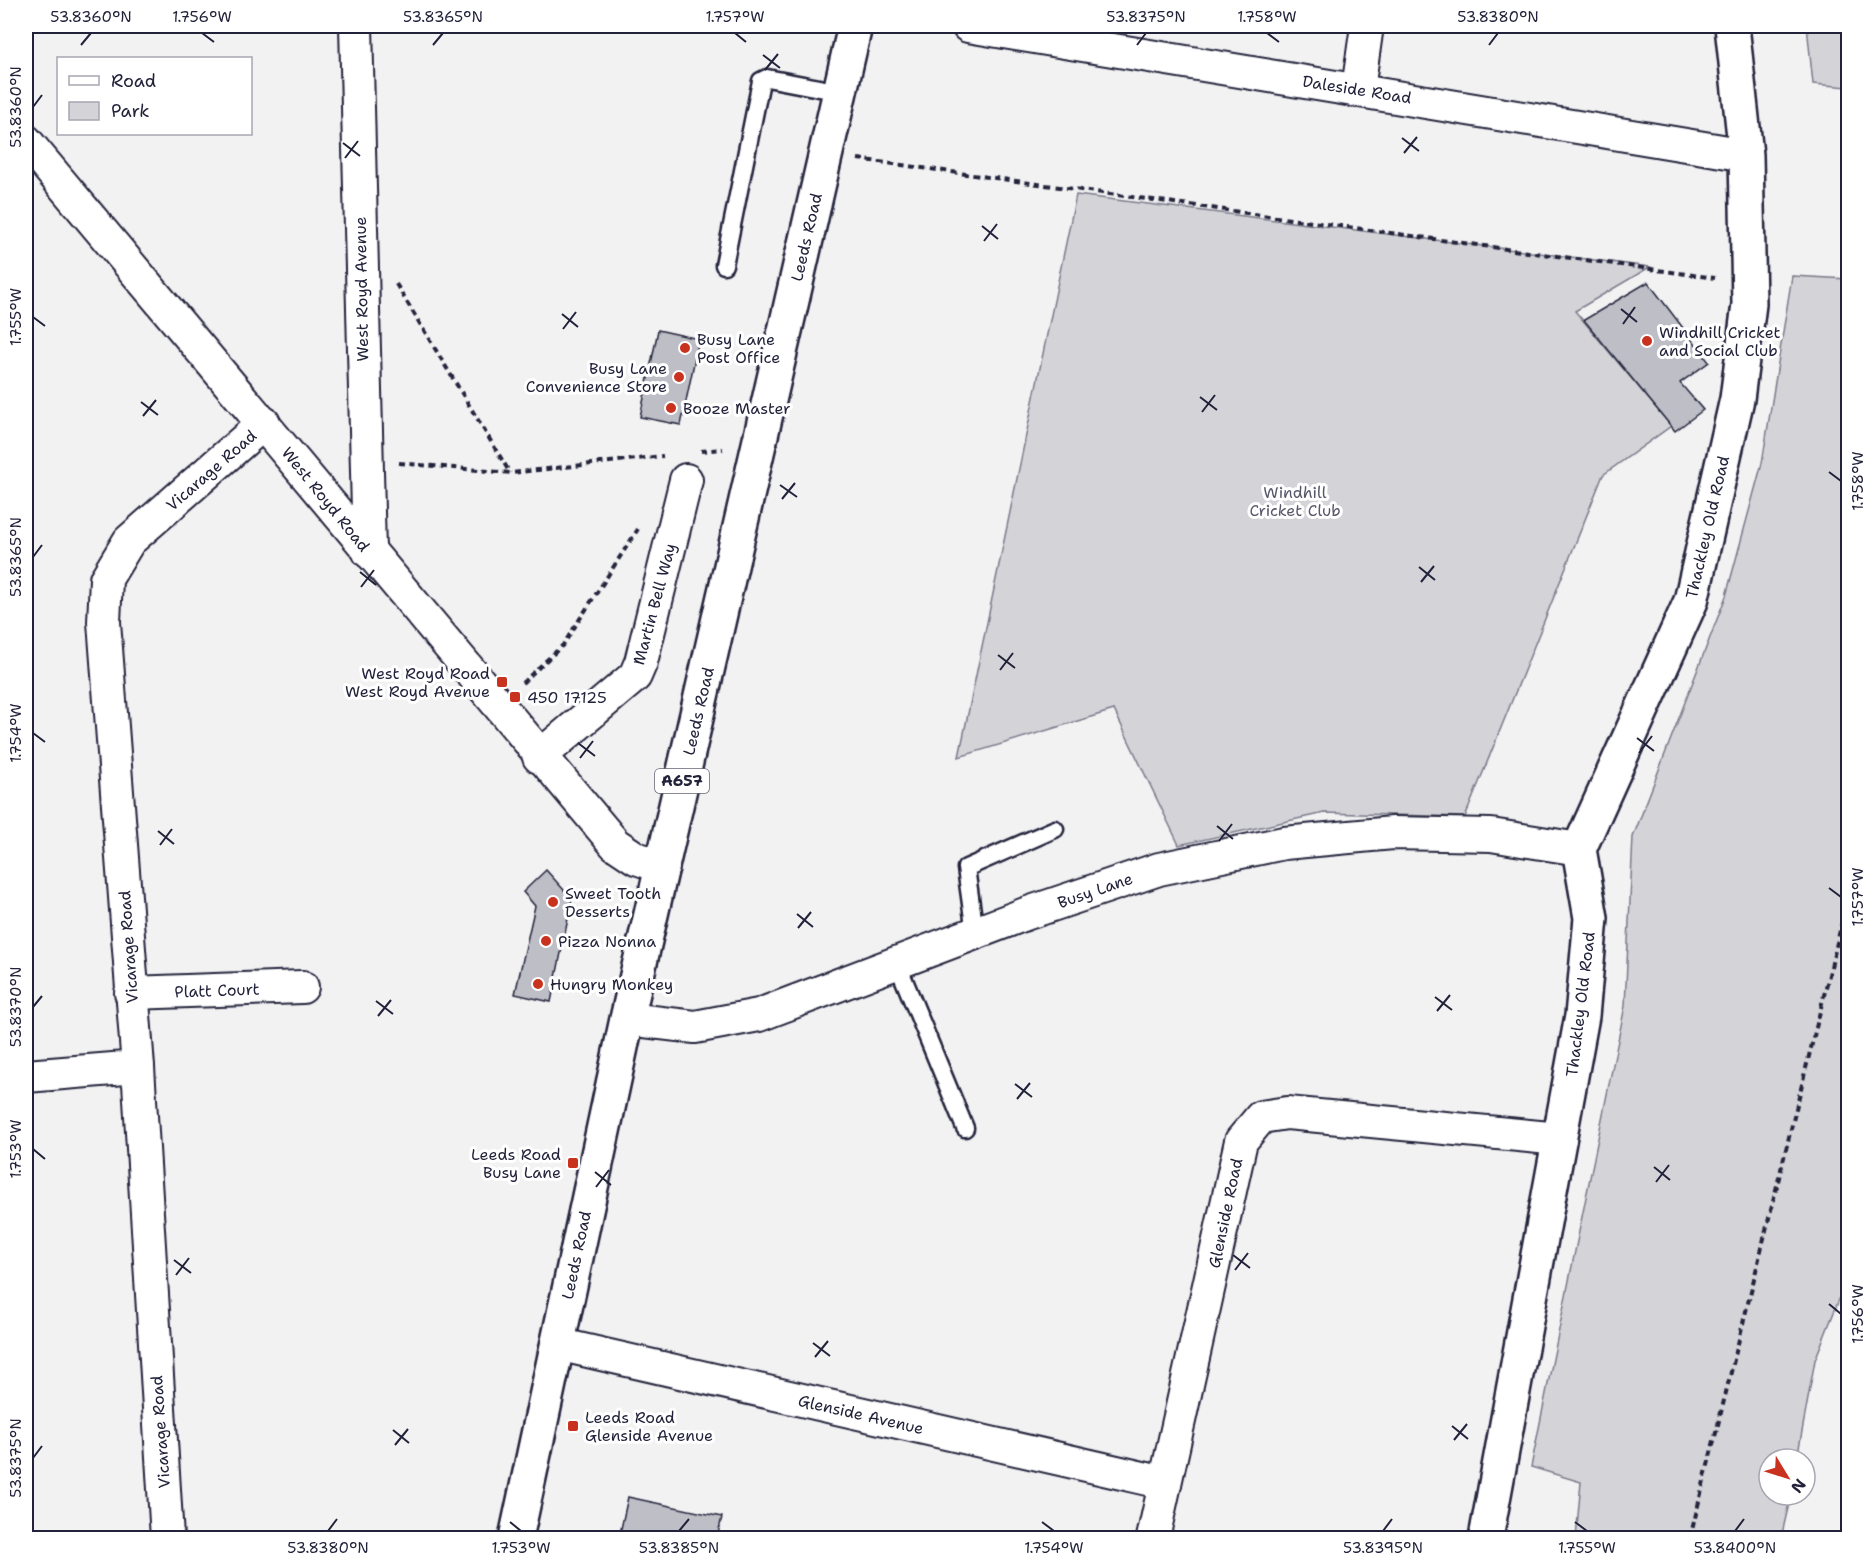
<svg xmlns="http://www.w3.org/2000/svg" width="1874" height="1564" viewBox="0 0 1874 1564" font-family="'Shantell Sans',sans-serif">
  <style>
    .green { fill: #d3d3d8; stroke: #7a7a8a; stroke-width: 1.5 }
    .building { fill: #bebec6; stroke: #22223b; stroke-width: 1.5 }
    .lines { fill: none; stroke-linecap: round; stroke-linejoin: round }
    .service-casing { stroke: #22223b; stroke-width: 21 }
    .minor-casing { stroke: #22223b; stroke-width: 36 }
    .tertiary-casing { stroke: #22223b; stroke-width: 38 }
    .primary-casing { stroke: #22223b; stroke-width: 38 }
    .path { stroke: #22223b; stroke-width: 4; stroke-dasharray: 6 4.5; stroke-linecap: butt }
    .service { stroke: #fff; stroke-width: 16 }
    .minor { stroke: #fff; stroke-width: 32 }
    .tertiary { stroke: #fff; stroke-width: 33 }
    .primary { stroke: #fff; stroke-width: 33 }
    .ticks { fill: none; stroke: #22223b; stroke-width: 2 }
    .poi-dot { fill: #c8321e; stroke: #fff; stroke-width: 2 }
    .labels { text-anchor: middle; stroke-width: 6; stroke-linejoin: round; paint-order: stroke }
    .shield { fill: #fff; stroke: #646476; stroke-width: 1.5 }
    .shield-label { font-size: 15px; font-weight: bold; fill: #22223b }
    .street-label { font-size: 16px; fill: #22223b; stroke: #fff }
    .poi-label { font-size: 16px; fill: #22223b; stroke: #fff; text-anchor: start }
    .park-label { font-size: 16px; fill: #57576a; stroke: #fff }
    .neatline { fill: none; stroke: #22223b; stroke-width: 2 }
    .ticks-label { font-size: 15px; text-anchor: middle; fill: #22223b }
  </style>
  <rect width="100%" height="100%" fill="#f2f2f3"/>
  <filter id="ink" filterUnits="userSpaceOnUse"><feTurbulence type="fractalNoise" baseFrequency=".0167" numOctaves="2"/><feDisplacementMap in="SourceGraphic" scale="12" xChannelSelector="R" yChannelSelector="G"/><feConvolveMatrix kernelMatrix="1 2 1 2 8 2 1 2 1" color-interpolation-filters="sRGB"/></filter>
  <g filter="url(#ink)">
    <g class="green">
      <polygon points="1807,26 1848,26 1848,87 1813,84"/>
      <polygon points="1076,195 1650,267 1575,311 1671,426 1603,475 1465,817 1324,813 1179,845 1114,710 959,757"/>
      <polygon points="1792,276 1848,279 1848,1277 1815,1360 1797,1459 1769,1459 1769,1495 1791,1495 1781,1538 1576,1538 1581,1482 1531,1467 1625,1006 1633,837 1726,596 1762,463"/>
    </g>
    <g class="building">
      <polygon points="1648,282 1709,362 1680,383 1703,410 1675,431 1584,320"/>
      <polygon points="658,330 699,339 681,425 640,417"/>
      <polygon points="546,870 572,899 551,1002 515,994 535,906 523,892"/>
      <polygon points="628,1497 722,1517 717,1538 619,1538"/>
    </g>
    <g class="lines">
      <g class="service-casing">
        <g id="service">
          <polyline points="724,265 761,81 767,78 840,92"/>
          <polyline points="975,933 966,868 1055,829"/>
          <polyline points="897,963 965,1128"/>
        </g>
      </g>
      <g class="minor-casing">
        <g id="minor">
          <polyline points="356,26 369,552"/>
          <polyline points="968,26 1746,155"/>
          <polyline points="1358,89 1367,26"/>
          <polyline points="26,141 615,844 636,858 663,867"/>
          <polyline points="539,757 635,676 641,662 686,480"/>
          <polyline points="131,993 302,987"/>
          <polyline points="627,1019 695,1027 759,1015 1028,913 1159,869 1284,843 1393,833 1491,835 1579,849"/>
          <polyline points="26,1076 138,1067"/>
          <polyline points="557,1344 1165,1483"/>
          <polyline points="167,1538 138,1067 104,622 106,579 129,541 264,423"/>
          <polyline points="1153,1538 1241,1141 1261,1117 1287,1113 1560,1139"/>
        </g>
      </g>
      <g class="tertiary-casing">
        <polyline id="tertiary" points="1486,1538 1582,1016 1591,918 1579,849 1691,601 1737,399 1749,304 1746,155 1732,26"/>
      </g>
      <g class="primary-casing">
        <polyline id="primary" points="516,1538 627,1019 855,26"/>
      </g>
      <g class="path">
        <polyline points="858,159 1715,278"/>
        <polyline points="396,284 510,473"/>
        <polyline points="701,451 723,449"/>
        <polyline points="399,463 511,473 663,456"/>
        <polyline points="522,683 563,645 638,529"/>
        <polyline points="1690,1538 1848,898"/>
      </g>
      <use href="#service" class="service"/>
      <use href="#minor" class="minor"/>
      <use href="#tertiary" class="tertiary"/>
      <use href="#primary" class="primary"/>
    </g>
  </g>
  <path class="ticks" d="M202,33l12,9M735,33l11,9M1267,33l12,9M81,45l10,-12M433,45l10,-12M1137,45l9,-12M1489,45l9,-12M763,55l17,13M765,70l13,-16M33,107l9,-12M1402,138l17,13M343,143l17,13M1404,153l13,-16M345,158l13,-17M982,226l16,13M984,241l13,-17M1621,309l16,13M562,314l16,13M33,317l12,9M1623,324l12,-17M563,329l13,-17M1200,397l17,13M141,402l17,13M1202,412l13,-17M143,416l13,-16M1829,472l12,9M780,485l17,12M782,499l13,-16M33,557l9,-12M1419,567l16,13M360,572l16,13M1421,582l13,-16M361,587l13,-17M998,655l17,13M1000,670l13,-17M33,733l12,9M1637,738l17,13M578,743l17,13M1639,753l13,-17M580,758l13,-17M1217,826l16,13M158,831l16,13M1219,841l13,-17M160,845l12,-16M1829,888l12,9M797,914l16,13M798,928l13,-16M1435,997l17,13M376,1001l17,13M33,1007l9,-11M1437,1011l13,-16M378,1016l13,-16M1015,1084l17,13M1017,1099l13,-16M33,1149l12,10M1654,1167l16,13M595,1172l16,13M1656,1182l13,-17M596,1187l13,-17M1233,1255l17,13M174,1260l17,13M1235,1270l13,-17M176,1275l13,-17M1829,1304l12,10M813,1343l17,13M815,1357l13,-16M1452,1426l16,13M393,1430l16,13M1454,1440l13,-16M395,1445l13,-16M33,1458l9,-12M510,1522l11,9M1042,1522l12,9M1575,1522l12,9M328,1531l9,-12M679,1531l10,-12M1383,1531l9,-12M1735,1531l9,-12"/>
  <g class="poi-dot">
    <circle cx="1647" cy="341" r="6"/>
    <circle cx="685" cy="348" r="6"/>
    <circle cx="679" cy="377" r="6"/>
    <circle cx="671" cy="408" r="6"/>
    <rect x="496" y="676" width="12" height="12" rx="3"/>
    <rect x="509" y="691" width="12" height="12" rx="3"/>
    <circle cx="553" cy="902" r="6"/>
    <circle cx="546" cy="941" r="6"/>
    <circle cx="538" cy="984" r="6"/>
    <rect x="567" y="1157" width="12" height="12" rx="3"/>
    <rect x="567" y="1420" width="12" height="12" rx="3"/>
  </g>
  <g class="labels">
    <rect class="shield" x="655" y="769" width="54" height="24" rx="4.5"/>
    <g class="shield-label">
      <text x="682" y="786">A657</text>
    </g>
    <g class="street-label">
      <text transform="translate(1357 89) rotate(9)" y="6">Daleside Road</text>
      <text transform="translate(806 237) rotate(-77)" y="6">Leeds Road</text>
      <text transform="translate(361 289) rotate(-91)" y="6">West Royd Avenue</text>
      <text transform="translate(211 470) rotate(-41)" y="6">Vicarage Road</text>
      <text transform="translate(326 499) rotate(51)" y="6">West Royd Road</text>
      <text transform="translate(1707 527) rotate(-77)" y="6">Thackley Old Road</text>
      <text transform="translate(654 604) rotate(-75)" y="6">Martin Bell Way</text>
      <text transform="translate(698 711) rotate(-77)" y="6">Leeds Road</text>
      <text transform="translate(1095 890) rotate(-19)" y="6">Busy Lane</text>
      <text transform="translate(128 947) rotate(-94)" y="6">Vicarage Road</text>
      <text transform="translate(217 990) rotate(-2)" y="6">Platt Court</text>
      <text transform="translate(1580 1004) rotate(-83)" y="6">Thackley Old Road</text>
      <text transform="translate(1225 1213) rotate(-78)" y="6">Glenside Road</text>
      <text transform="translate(576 1255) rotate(-78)" y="6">Leeds Road</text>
      <text transform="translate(861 1414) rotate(13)" y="6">Glenside Avenue</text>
      <text transform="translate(160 1432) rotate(-94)" y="6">Vicarage Road</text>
    </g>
    <g class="poi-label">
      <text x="1659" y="338">Windhill Cricket<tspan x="1659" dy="18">and Social Club</tspan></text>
      <text x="697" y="345">Busy Lane<tspan x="697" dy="18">Post Office</tspan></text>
      <text x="667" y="374" text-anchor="end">Busy Lane<tspan x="667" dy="18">Convenience Store</tspan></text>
      <text x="683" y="414">Booze Master</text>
      <text x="490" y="679" text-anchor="end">West Royd Road<tspan x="490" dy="18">West Royd Avenue</tspan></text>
      <text x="527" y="703">450 17125</text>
      <text x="565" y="899">Sweet Tooth<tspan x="565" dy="18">Desserts</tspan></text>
      <text x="558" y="947">Pizza Nonna</text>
      <text x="550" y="990">Hungry Monkey</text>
      <text x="561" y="1160" text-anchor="end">Leeds Road<tspan x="561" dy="18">Busy Lane</tspan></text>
      <text x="585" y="1423">Leeds Road<tspan x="585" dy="18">Glenside Avenue</tspan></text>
    </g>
    <g class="park-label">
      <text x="1295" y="498">Windhill<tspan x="1295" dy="18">Cricket Club</tspan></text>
    </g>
  </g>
  <rect width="1874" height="1564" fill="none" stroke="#fff" stroke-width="66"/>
  <rect x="57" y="57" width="195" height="78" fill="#ffffff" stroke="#a7a7b1" stroke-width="1.5"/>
  <rect x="69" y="76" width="30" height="9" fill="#ffffff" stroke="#a7a7b1" stroke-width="1.5"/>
  <text x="111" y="87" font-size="18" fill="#22223b">Road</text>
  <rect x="69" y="102" width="30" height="18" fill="#d3d3d8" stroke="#a7a7b1" stroke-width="1.5"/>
  <text x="111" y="117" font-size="18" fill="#22223b">Park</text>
  <g transform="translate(1787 1477) rotate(128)"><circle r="28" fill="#ffffff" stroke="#a7a7b1" stroke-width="1.5"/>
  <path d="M0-4.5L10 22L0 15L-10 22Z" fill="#c8321e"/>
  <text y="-9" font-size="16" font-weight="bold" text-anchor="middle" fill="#22223b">N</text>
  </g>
  <rect x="33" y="33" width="1808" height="1498" class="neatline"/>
  <g class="ticks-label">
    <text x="91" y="22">53.8360°N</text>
    <text x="202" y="22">1.756°W</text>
    <text x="443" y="22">53.8365°N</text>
    <text x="735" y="22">1.757°W</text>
    <text x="1146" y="22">53.8375°N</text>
    <text x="1267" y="22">1.758°W</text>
    <text x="1498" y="22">53.8380°N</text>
    <text transform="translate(16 107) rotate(-90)" y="5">53.8360°N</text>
    <text transform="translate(16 317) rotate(-90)" y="5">1.755°W</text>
    <text transform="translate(1858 481) rotate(-90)" y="5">1.758°W</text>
    <text transform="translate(16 557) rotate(-90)" y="5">53.8365°N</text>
    <text transform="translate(16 733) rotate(-90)" y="5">1.754°W</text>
    <text transform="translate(1858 897) rotate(-90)" y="5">1.757°W</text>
    <text transform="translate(16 1007) rotate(-90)" y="5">53.8370°N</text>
    <text transform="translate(16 1149) rotate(-90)" y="5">1.753°W</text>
    <text transform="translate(1858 1314) rotate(-90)" y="5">1.756°W</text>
    <text transform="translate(16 1458) rotate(-90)" y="5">53.8375°N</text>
    <text x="328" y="1553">53.8380°N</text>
    <text x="521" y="1553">1.753°W</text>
    <text x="679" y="1553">53.8385°N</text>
    <text x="1054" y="1553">1.754°W</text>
    <text x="1383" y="1553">53.8395°N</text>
    <text x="1587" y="1553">1.755°W</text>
    <text x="1735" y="1553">53.8400°N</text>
  </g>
</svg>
